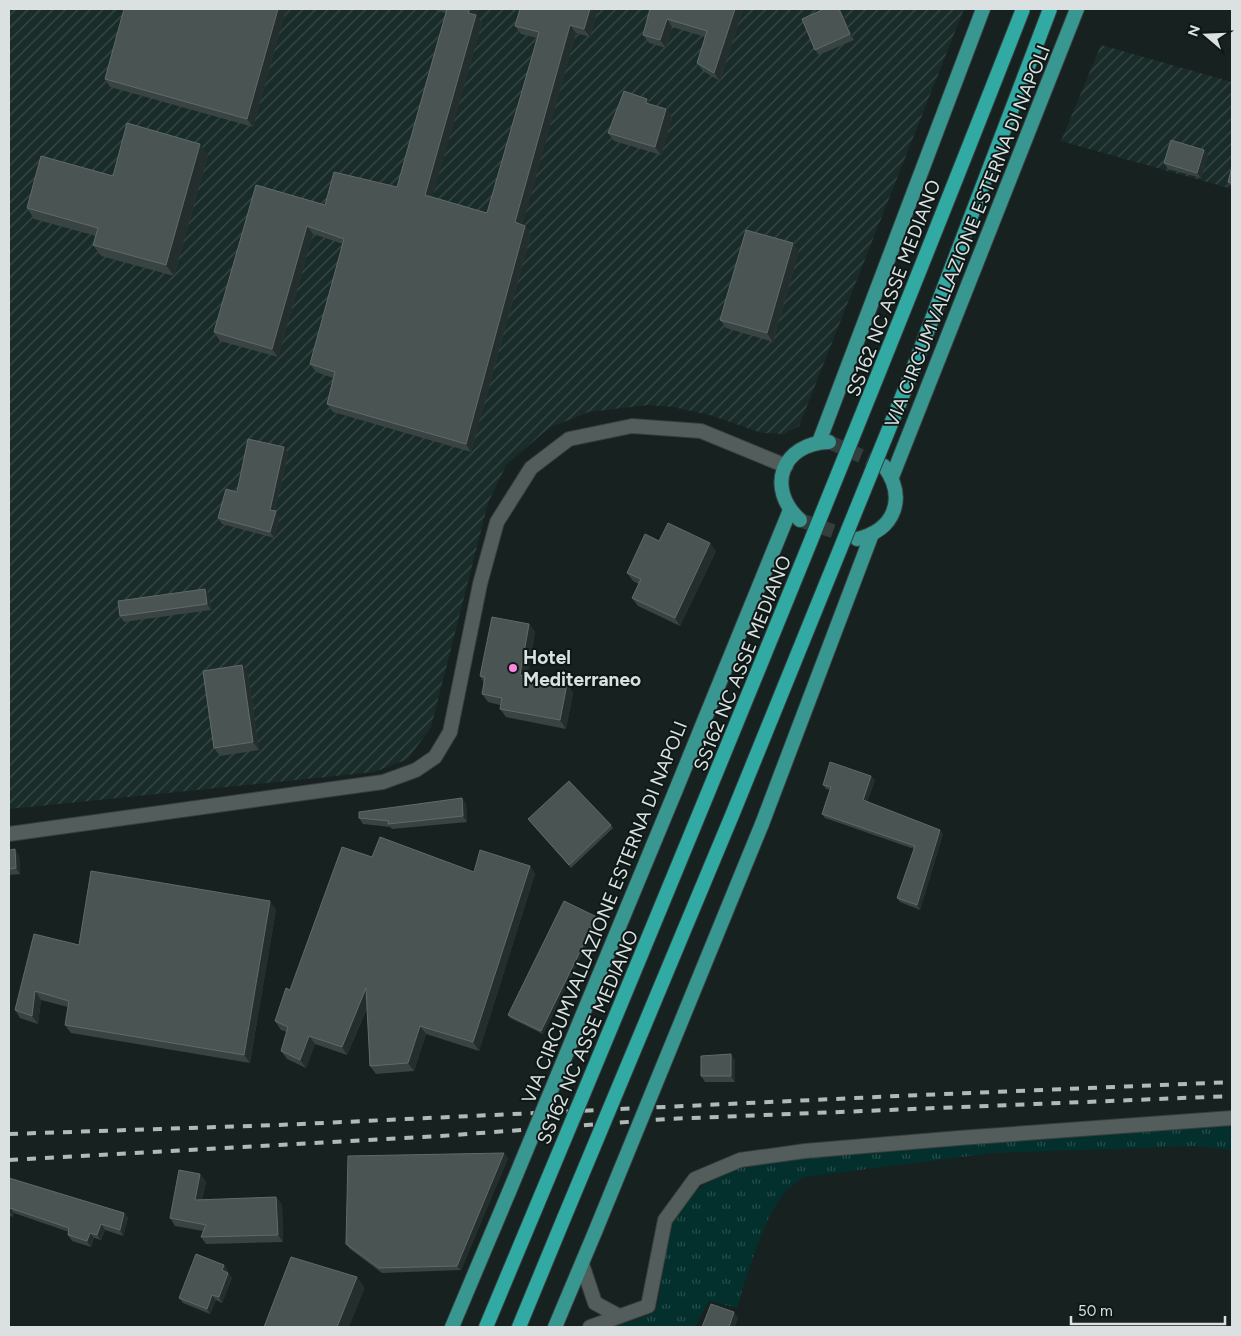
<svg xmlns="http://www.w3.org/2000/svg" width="1241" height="1336" viewBox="0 0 1241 1336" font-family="Figtree,sans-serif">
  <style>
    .industrial { fill: url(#industrial-furrows) }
    .grass { fill: url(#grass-tufts) }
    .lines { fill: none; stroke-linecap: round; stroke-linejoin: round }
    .primary-tunnel { stroke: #343e3d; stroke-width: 14; stroke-dasharray: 14 7; stroke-linecap: butt }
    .minor-casing { stroke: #373e3d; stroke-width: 16 }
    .primary-casing { stroke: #373e3d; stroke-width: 16 }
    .trunk-casing { stroke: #373e3d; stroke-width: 16 }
    .minor { stroke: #525d5c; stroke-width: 14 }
    .primary { stroke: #399791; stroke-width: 14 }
    .trunk { stroke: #31aaa3; stroke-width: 14 }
    .rail { stroke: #b2bab9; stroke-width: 4; stroke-dasharray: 9 9; stroke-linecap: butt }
    .primary-bridge-casing { stroke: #373e3d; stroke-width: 16; stroke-linecap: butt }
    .trunk-bridge-casing { stroke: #373e3d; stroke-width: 16; stroke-linecap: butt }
    .primary-bridge { stroke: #399791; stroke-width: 14 }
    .trunk-bridge { stroke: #31aaa3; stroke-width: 14 }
    .wall { fill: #384342 }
    .shaded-wall { fill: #242e2d }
    .building { fill: #4a5453; stroke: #606a69 }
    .poi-dot { fill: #ff85de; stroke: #0e1817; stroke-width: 2 }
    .labels { text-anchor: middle; stroke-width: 4; stroke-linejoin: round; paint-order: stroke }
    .street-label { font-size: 19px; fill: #dae1e0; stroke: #0e1817 }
    .poi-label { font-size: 19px; font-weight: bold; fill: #dae1e0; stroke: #0e1817; text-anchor: start }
  </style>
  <defs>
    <pattern id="industrial-furrows" width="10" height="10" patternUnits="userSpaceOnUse" patternTransform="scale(1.25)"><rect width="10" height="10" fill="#192c2a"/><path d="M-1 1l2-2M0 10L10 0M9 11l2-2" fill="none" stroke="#3a4a49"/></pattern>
    <pattern id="grass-tufts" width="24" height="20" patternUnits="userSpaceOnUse" patternTransform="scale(1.25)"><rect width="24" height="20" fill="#03302d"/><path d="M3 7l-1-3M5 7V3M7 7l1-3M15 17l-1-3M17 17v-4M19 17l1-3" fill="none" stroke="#274e4b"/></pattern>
  </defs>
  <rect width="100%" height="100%" fill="#172120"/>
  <g class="industrial">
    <polygon points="9,9 964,9 799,426 784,434 762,433 710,415 673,407 648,405 589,412 549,428 506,465 488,503 431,727 408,759 374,772 9,809"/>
    <polygon points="1101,45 1232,82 1232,189 1061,141"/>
  </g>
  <path class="grass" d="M1232,1121v29l-37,-4 -202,7 -189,24c-6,5 -13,9 -18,14 -20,20 -41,89 -49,117l-28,-7 -14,26h-88l27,-6 16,-7 8,-10 10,-69 7,-20 13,-19 21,-14 27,-13 137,-22z"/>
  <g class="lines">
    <g class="primary-tunnel">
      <polyline points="829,442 884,466"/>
      <polyline points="800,520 856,539"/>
    </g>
    <g class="minor-casing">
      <g id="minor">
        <polyline points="9,834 383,782 416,770 435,757 450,732 480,584 497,522 531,468 569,439 632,426 701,431 786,466"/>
        <polyline points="582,1264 595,1303 619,1316"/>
        <polyline points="590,1327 648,1306 665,1220 695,1179 740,1160 805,1151 959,1138 1232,1118"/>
      </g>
    </g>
    <g class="primary-casing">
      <g id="primary">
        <polyline points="819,442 983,9"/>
        <polyline points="892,477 1077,9"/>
        <path d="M800,520c-35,-32 -18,-77 29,-78"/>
        <path d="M857,539c38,-9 50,-41 27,-73"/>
        <polyline points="675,792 790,510"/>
        <polyline points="762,824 872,534"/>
        <polyline points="452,1327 509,1192"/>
        <polyline points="555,1327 595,1232"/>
      </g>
    </g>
    <g class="trunk-casing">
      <g id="trunk">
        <polyline points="486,1327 537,1205"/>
        <polyline points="519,1327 564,1218"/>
      </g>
    </g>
    <use href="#minor" class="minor"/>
    <use href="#primary" class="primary"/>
    <use href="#trunk" class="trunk"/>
    <g class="rail">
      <polyline points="9,1134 279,1125 898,1096 1232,1082"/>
      <polyline points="9,1160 441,1136 667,1119 1232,1096"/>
    </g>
    <g class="primary-bridge-casing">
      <g id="primary-bridge">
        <polyline points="509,1192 675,792"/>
        <polyline points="595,1232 762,824"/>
      </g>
    </g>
    <g class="trunk-bridge-casing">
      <g id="trunk-bridge">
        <path d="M537,1205c166,-397 329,-795 486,-1196"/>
        <polyline points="564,1218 733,813 908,382 1050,9"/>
      </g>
    </g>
    <use href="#primary-bridge" class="primary-bridge"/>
    <use href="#trunk-bridge" class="trunk-bridge"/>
  </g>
  <g class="wall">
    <polygon points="286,9 253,127 110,87 105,79"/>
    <polygon points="431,9 478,9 476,15 482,23 432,197 487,213 537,38 521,34 515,26 598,9 590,37 576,33 522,225 525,226 531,234 471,452 333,412 327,404 333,378 316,372 310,364 343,244 313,234 278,357 220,341 214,332 325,205 397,187 446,13"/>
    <polygon points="650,9 743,9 720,81 703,71 697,63 705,37 672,27 666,48 649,43 643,35"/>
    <polygon points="840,9 854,40 819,55 815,50"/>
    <polygon points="652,105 666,109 672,118 661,155 614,141 608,133"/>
    <polygon points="1204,150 1208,155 1201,178 1168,169 1164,163"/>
    <polygon points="208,155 174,276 101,256 93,245 96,236 34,219 27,208 113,176"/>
    <polygon points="1232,167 1232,187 1228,182"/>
    <polygon points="799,251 773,342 726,328 720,320"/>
    <polygon points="284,447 288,453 275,511 280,517 274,538 222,524 218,518 237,492"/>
    <polygon points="659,541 716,551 680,626 638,606 632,598 639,584 633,581 627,573"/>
    <polygon points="209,595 211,610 124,622 120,616"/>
    <polygon points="529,624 535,632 527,676 567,684 573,693 566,729 506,717 500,709 500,705 488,702 482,694 484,683 480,676"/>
    <polygon points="248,673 259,750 220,756 214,748"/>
    <polygon points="875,780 867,802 943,834 920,910 900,902 897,898 914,849 825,818 822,814 830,790 826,789 823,785"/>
    <polygon points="462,798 466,804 467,822 392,829 390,827 363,824 359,818"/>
    <polygon points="528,819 611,825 613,828 571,868"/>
    <polygon points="9,850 19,855 20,874 9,875"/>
    <polygon points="372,857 474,872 530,866 535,874 479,1051 426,1034 414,1071 376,1074 370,1066 367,1008 347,1055 315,1044 306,1068 287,1059 281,1051 287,1032 281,1030 275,1021 290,990"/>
    <polygon points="276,909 250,1063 71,1033 65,1025 68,1007 41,1000 38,1024 20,1018 15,1010 79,945"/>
    <polygon points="597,917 599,920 543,1034 510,1018 508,1015"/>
    <polygon points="735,1060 735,1082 705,1082 701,1076"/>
    <polygon points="508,1158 461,1270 382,1273 350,1249 346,1244"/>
    <polygon points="200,1174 206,1182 202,1200 276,1197 282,1205 283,1242 206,1244 201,1237 203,1231 175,1226 170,1218"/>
    <polygon points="9,1178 124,1213 128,1218 123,1236 105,1230 101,1240 94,1238 91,1247 72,1241 68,1235 69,1232 14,1213 13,1217 9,1215"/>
    <polygon points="224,1265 228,1271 227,1272 232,1278 222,1303 216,1300 210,1314 183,1303 179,1298"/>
  </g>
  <g class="shaded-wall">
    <polygon points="278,9 286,9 253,127 247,119"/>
    <polygon points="470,9 478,9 476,15 482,23 431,203 425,195"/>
    <polygon points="590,9 598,9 590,37 584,29"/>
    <polygon points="735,9 743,9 720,81 714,73"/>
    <polygon points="839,9 840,9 854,40 850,34"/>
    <polygon points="667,19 672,27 666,48 660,40"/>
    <polygon points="570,25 576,33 521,231 515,222"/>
    <polygon points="647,99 653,107 646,103"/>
    <polygon points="666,109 672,118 661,155 655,147"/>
    <polygon points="200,144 208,155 174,276 166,265"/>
    <polygon points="1204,150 1208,155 1201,178 1197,173"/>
    <polygon points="307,226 313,234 278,357 272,349"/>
    <polygon points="525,226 531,234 471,452 466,444"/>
    <polygon points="793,243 799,251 773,342 767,333"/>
    <polygon points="284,447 288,453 274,515 270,510"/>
    <polygon points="276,511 280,517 274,538 270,532"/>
    <polygon points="710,543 716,551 680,626 675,618"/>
    <polygon points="205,589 209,595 211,610 207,604"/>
    <polygon points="529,624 535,632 526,683 520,675"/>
    <polygon points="242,665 248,673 259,750 253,742"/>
    <polygon points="567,684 573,693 566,729 560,720"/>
    <polygon points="871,776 875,780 866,805 863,800"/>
    <polygon points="462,798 466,804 467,822 463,816"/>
    <polygon points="940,830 943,834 920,910 917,905"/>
    <polygon points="15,849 19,855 20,874 16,868"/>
    <polygon points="530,866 535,874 479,1051 473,1042"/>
    <polygon points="270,901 276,909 250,1063 244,1055"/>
    <polygon points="597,917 599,920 543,1034 541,1031"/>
    <polygon points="366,988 371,997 347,1055 342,1047"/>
    <polygon points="35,991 41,1000 38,1024 32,1016"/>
    <polygon points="420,1026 426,1034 414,1071 408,1063"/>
    <polygon points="309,1036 315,1044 306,1068 300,1060"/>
    <polygon points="731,1054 735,1060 735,1082 731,1076"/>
    <polygon points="504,1153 508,1158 461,1270 457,1266"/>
    <polygon points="200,1174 206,1182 201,1207 195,1200"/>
    <polygon points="276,1197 282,1205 283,1242 278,1235"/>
    <polygon points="10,1208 14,1213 13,1217 9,1211"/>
    <polygon points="124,1213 128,1218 123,1236 120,1230"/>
    <polygon points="101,1224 105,1230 101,1240 97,1235"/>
    <polygon points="90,1233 94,1238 91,1247 87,1241"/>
    <polygon points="224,1265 228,1271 226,1275 222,1270"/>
    <polygon points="228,1273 232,1278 222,1303 219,1297"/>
    <polygon points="357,1277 365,1288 349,1327 337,1327"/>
    <polygon points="212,1295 216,1300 210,1314 207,1309"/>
    <polygon points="734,1312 738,1318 735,1327 729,1327"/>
  </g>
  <g class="building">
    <polygon points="124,9 278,9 247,119 105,79"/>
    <polygon points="447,9 470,9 468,13 476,15 425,195 487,213 539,32 515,26 520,9 590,9 584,29 570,25 515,222 525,226 466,444 327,404 335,372 310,364 344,239 307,226 272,349 214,332 256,185 325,205 334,172 397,187"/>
    <polygon points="650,9 735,9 714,73 697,63 707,31 667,19 660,40 643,35"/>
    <polygon points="824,9 839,9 850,34 815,50 802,19"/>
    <polygon points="624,91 647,99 646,103 666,109 655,147 608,133"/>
    <polygon points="127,123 200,144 166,265 93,245 98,228 27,208 41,156 113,176"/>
    <polygon points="1171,140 1204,150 1197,173 1164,163"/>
    <polygon points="1232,167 1232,183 1228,182"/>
    <polygon points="746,230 793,243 767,333 720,320"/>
    <polygon points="248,439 284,447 270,510 276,511 270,532 218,518 226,489 237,492"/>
    <polygon points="668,523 710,543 675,618 632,598 641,579 627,573 645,534 659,541"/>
    <polygon points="205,589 207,604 120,616 118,601"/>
    <polygon points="492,617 529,624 520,675 567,684 560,720 500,709 502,698 482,694 485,677 480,676"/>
    <polygon points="242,665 253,742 214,748 203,671"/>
    <polygon points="830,762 871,776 863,800 940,830 917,905 897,898 915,846 822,814 831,787 823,785"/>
    <polygon points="569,781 611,825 569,865 528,819"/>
    <polygon points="462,798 463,816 388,824 389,821 359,818 359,812"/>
    <polygon points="380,837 474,872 480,850 530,866 473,1042 420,1026 408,1063 370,1066 366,988 342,1047 309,1036 300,1060 281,1051 288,1027 275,1021 286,988 290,990 342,847 372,857"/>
    <polygon points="15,849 16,868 9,869 9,850"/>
    <polygon points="91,871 270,901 244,1055 65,1025 69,1001 35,991 32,1016 15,1010 34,934 79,945"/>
    <polygon points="564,901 597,917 541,1031 508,1015"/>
    <polygon points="731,1054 731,1076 701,1076 701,1056"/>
    <polygon points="504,1153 457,1266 379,1268 346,1244 348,1156"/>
    <polygon points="179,1170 200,1174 195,1200 276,1197 278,1235 201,1237 206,1225 170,1218"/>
    <polygon points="9,1178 124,1213 120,1230 101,1224 97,1235 90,1233 87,1241 68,1235 69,1228 10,1208 9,1211"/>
    <polygon points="196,1254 224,1265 222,1270 228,1273 219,1297 212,1295 207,1309 179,1298"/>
    <polygon points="291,1257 357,1277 337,1327 264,1327"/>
    <polygon points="711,1304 734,1312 729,1327 702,1327"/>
  </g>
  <circle class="poi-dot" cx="513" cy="668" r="5"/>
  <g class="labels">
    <g class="street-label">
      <text transform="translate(967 236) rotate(-68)" y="7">VIA CIRCUMVALLAZIONE ESTERNA DI NAPOLI</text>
      <text transform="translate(893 288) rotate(-69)" y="7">SS162 NC ASSE MEDIANO</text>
      <text transform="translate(742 663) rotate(-68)" y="7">SS162 NC ASSE MEDIANO</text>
      <text transform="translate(604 912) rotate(-68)" y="7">VIA CIRCUMVALLAZIONE ESTERNA DI NAPOLI</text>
      <text transform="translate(587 1037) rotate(-67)" y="7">SS162 NC ASSE MEDIANO</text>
    </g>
    <g class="poi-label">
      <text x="523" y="664">Hotel<tspan x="523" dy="22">Mediterraneo</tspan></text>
    </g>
  </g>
  <rect width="1241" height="1336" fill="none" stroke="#dae1e0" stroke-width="20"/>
  <g transform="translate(1206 35) rotate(289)" stroke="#0e1817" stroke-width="4" paint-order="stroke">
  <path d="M0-4L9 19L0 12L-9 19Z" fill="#dae1e0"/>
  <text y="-8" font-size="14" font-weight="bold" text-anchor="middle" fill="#dae1e0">N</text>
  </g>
  <path d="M1071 1316v8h154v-8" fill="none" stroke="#dae1e0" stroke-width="2.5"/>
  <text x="1078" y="1316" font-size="15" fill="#dae1e0" stroke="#0e1817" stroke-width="4" paint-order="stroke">50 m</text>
</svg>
